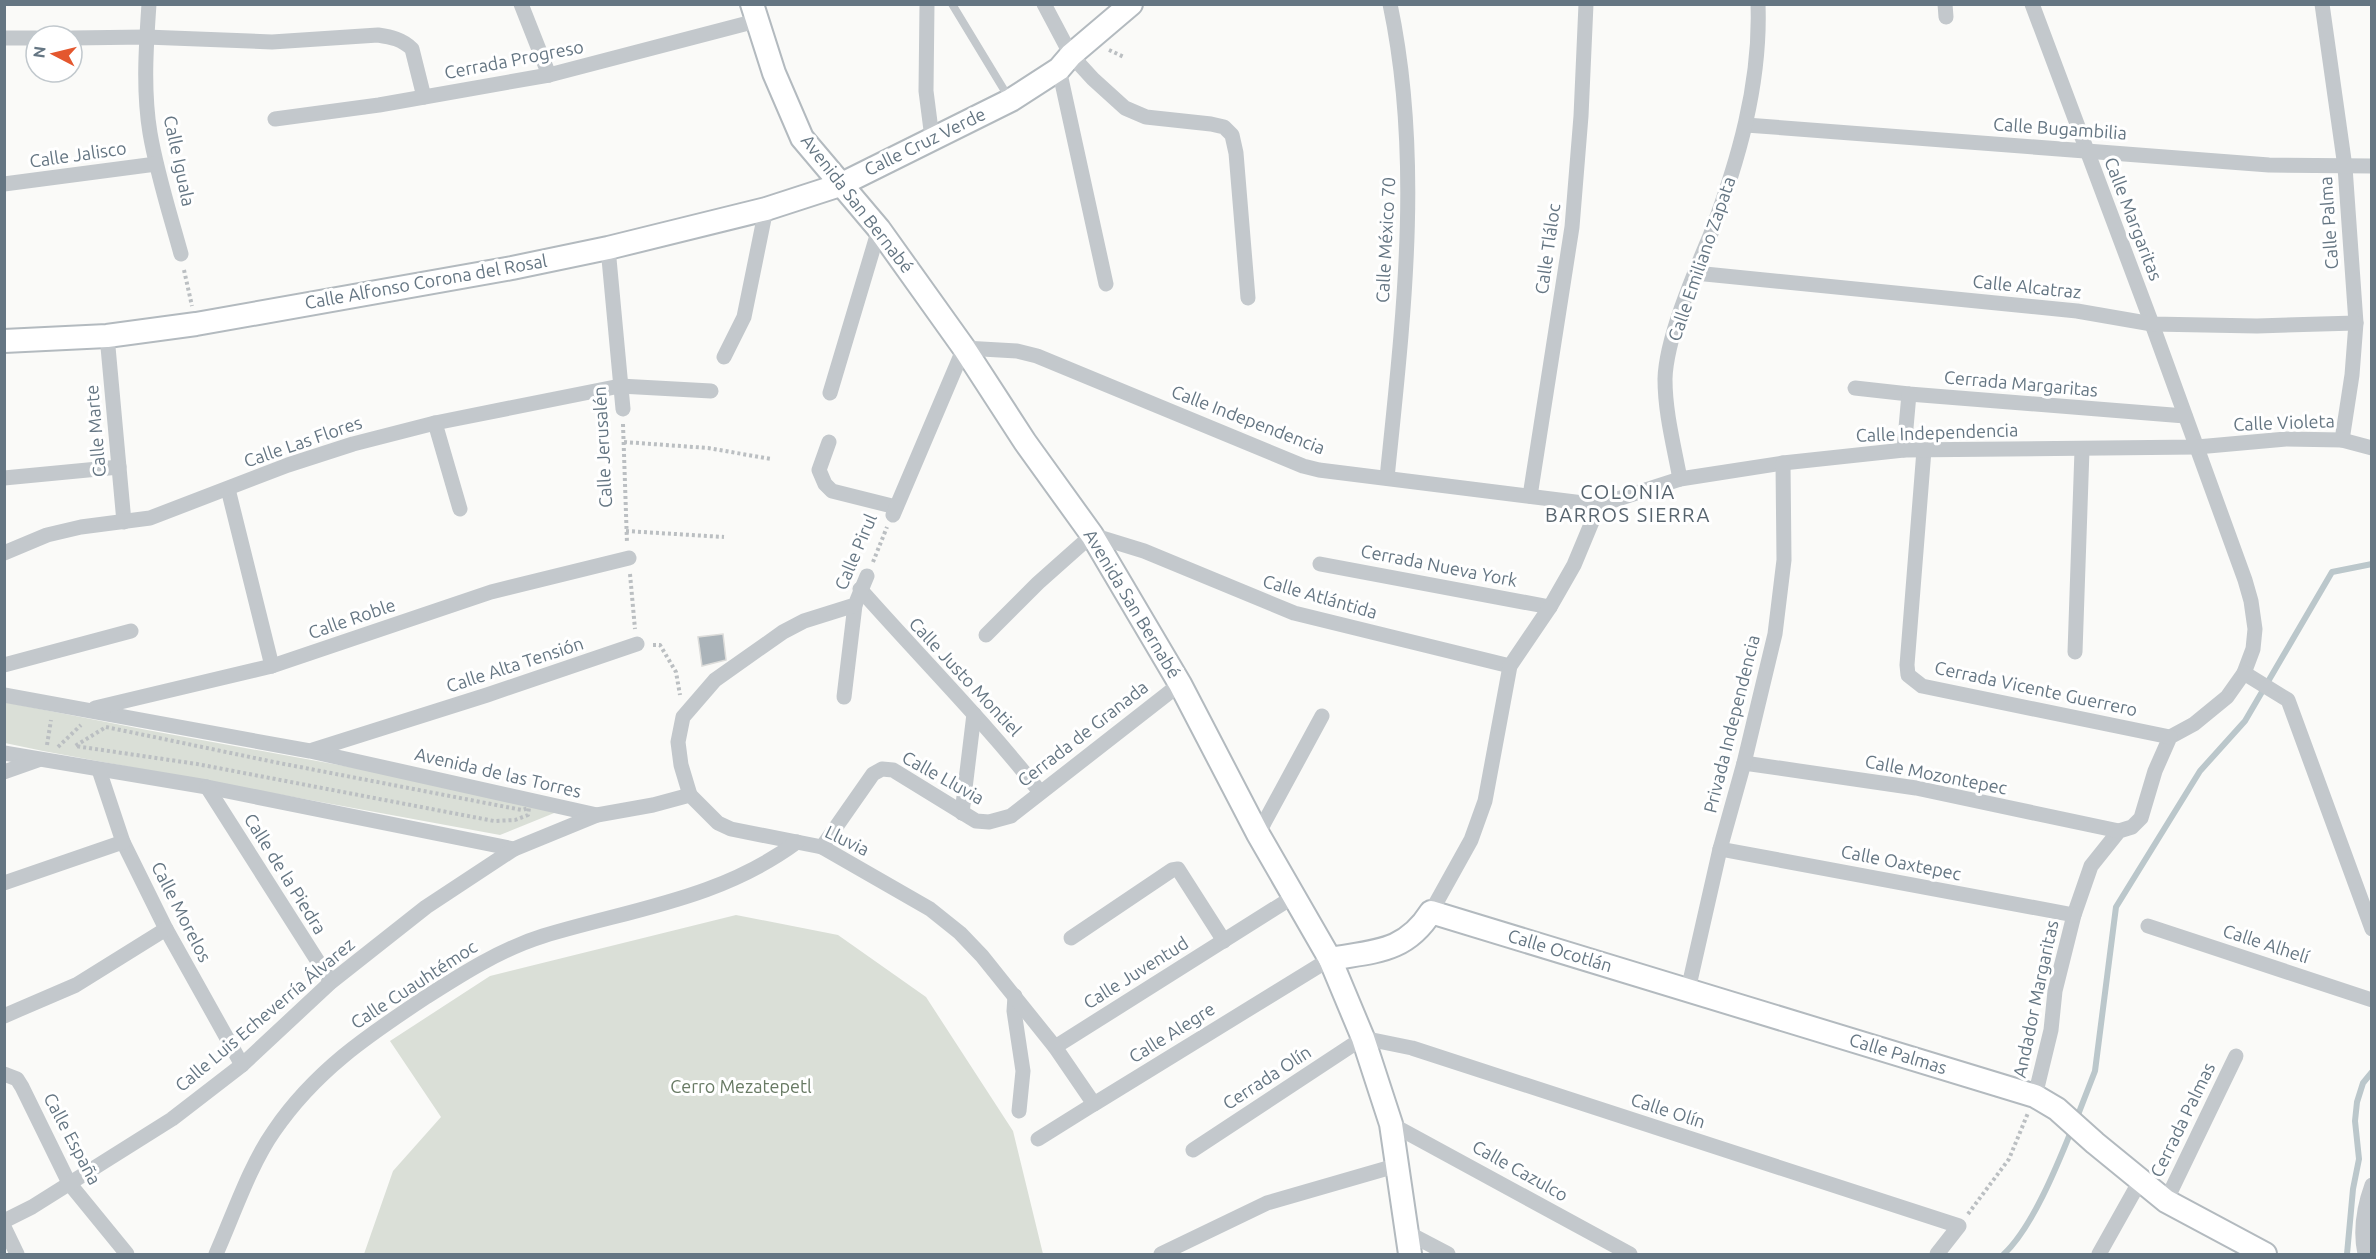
<svg xmlns="http://www.w3.org/2000/svg" width="2376" height="1259" viewBox="0 0 2376 1259" font-family="Ubuntu,sans-serif">
  <style>
    .green { fill: #dadfd7 }
    .lines { fill: none; stroke-linecap: round; stroke-linejoin: round }
    .stream { stroke: #bbc7cb; stroke-width: 6 }
    .building { fill: #aab3b9; stroke: #dcdcda; stroke-width: 1.5 }
    .secondary-casing { stroke: #b3babf; stroke-width: 26 }
    .path { stroke: #bbbfc2; stroke-width: 4; stroke-dasharray: 3 3; stroke-linecap: butt }
    .lane { stroke: #c3c8cc; stroke-width: 8 }
    .street { stroke: #c3c8cc; stroke-width: 15 }
    .secondary { stroke: #fff; stroke-width: 22 }
    .labels { text-anchor: middle; stroke-width: 6; stroke-linejoin: round; paint-order: stroke }
    .street-label { font-size: 18px; fill: #657683; stroke: #fff }
    .park-label { font-size: 18px; fill: #687a64; stroke: #fff }
    .neighbourhood-label { font-size: 20px; letter-spacing: 1.5px; fill: #57646e; stroke: #fff }
  </style>
  <rect width="100%" height="100%" fill="#fafaf8"/>
  <g class="green">
    <polygon points="4,702 147,730 569,807 500,835 43,751 5,743"/>
    <polygon points="736,915 838,935 926,997 1013,1131 1043,1254 364,1254 393,1171 441,1117 390,1041 490,976"/>
  </g>
  <g class="lines">
    <g class="stream">
      <polyline points="2076,1120 2095,1071 2116,907 2200,771 2245,721 2332,572 2372,564"/>
      <path d="M2004,1254c28,-26 53,-88 68,-125"/>
      <polyline points="2347,1254 2353,1189 2359,1159 2355,1121 2357,1102 2363,1083 2372,1072"/>
    </g>
  </g>
  <polygon class="building" points="723,634 726,660 702,666 698,637"/>
  <g class="lines">
    <g class="secondary-casing">
      <g id="secondary">
        <polyline points="752,4 774,73 802,138 879,229 964,348 1025,442 1092,535 1180,684 1258,834 1330,959 1363,1038 1391,1124 1410,1254"/>
        <polyline points="4,341 107,336 196,324 512,268 608,248 766,209 840,185 1011,100 1059,69 1071,55 1131,4"/>
        <path d="M1330,959c44,-8 75,-6 101,-47l604,184 22,13 38,34 71,58 99,53"/>
      </g>
    </g>
    <g class="path">
      <polyline points="1109,50 1124,57"/>
      <polyline points="184,270 192,306"/>
      <polyline points="623,424 627,543"/>
      <polyline points="624,442 708,448 771,459"/>
      <polyline points="626,531 724,537"/>
      <polyline points="873,562 887,527"/>
      <polyline points="630,574 635,629"/>
      <polyline points="653,645 660,645 676,672 680,695"/>
      <polygon points="106,727 274,762 522,810 529,808 528,815 515,820 494,821 197,764 75,746"/>
      <polyline points="47,745 51,720"/>
      <polyline points="58,747 81,725"/>
      <polyline points="1968,1214 2009,1159 2028,1113"/>
    </g>
    <polyline class="lane" points="952,4 1009,98"/>
    <g class="street">
      <path d="M149,4c-3,43 -6,87 1,129 7,41 20,81 31,121"/>
      <polyline points="521,4 549,75"/>
      <polyline points="927,4 926,91 932,138"/>
      <polyline points="1044,4 1071,55 1093,79 1125,108 1146,117 1211,124 1224,127 1232,135 1236,153 1248,298"/>
      <polyline points="1945,4 1946,17"/>
      <polyline points="2032,4 2152,324 2245,580 2251,601 2255,629 2253,649 2244,673 2227,697 2194,724 2170,737 2155,771 2141,818 2132,827 2119,831 2091,866 2074,915 2055,991 2051,1030 2035,1096"/>
      <polyline points="2322,4 2345,167 2356,323 2352,375 2342,440"/>
      <polyline points="4,38 36,38"/>
      <path d="M72,38l74,-1 126,5 106,-7c13,2 24,4 34,14l12,48"/>
      <polyline points="1059,69 1106,284"/>
      <polyline points="275,119 379,105 549,75 756,21"/>
      <polyline points="1746,125 2269,165 2372,166"/>
      <polyline points="4,184 156,164"/>
      <polyline points="608,248 623,409"/>
      <polyline points="1695,273 2077,311 2152,324 2257,326 2356,323"/>
      <polyline points="107,336 124,522"/>
      <polyline points="724,357 744,317 766,209"/>
      <polyline points="1855,388 1909,394 2185,416"/>
      <polyline points="830,393 879,229"/>
      <polyline points="435,423 460,509"/>
      <polyline points="829,442 819,470 825,484 832,491 896,507"/>
      <polyline points="1904,450 1909,394"/>
      <polyline points="1924,450 1907,665 1908,675 1922,686 2170,737"/>
      <polyline points="4,478 119,467"/>
      <path d="M1387,478c16,-157 36,-318 3,-474"/>
      <path d="M1680,479c-6,-33 -15,-66 -15,-100 1,-40 29,-105 45,-143 28,-74 51,-152 48,-232"/>
      <polyline points="228,489 272,666"/>
      <polyline points="1530,496 1572,227 1581,116 1586,4"/>
      <polyline points="893,515 964,348 1017,351 1037,356 1303,466 1319,470 1599,505"/>
      <polyline points="4,553 47,535 81,527 150,518 288,465 353,444 435,423 620,386 711,391"/>
      <polyline points="1320,564 1550,607"/>
      <path d="M860,589c60,68 124,132 180,203"/>
      <polyline points="986,635 1038,583 1092,535 1144,551 1294,613 1510,666"/>
      <polyline points="2075,652 2082,450"/>
      <polyline points="4,665 131,631"/>
      <polyline points="2244,673 2288,700 2372,929"/>
      <polyline points="4,695 310,751 597,815"/>
      <polyline points="844,697 855,605"/>
      <polyline points="95,708 272,666 491,592 629,558"/>
      <polyline points="313,750 487,695 637,644"/>
      <polyline points="4,753 207,787 514,849"/>
      <polyline points="1744,763 1916,788 2119,831"/>
      <polyline points="99,770 123,842 166,929 242,1065"/>
      <polyline points="4,772 38,760"/>
      <polyline points="207,787 331,982"/>
      <polyline points="690,795 681,765 678,742 683,717 715,680 783,632 804,621 855,605 867,576"/>
      <polyline points="962,813 974,714"/>
      <polyline points="1258,834 1322,716"/>
      <polyline points="822,847 873,774 882,769 893,770 976,821 989,822 1011,816 1180,684"/>
      <polyline points="1720,849 2074,915"/>
      <polyline points="4,883 123,842"/>
      <polyline points="1431,912 1471,840 1485,801 1510,666 1550,607 1574,565 1599,505 1680,479 1783,463 1904,450 2197,447 2286,439 2342,440 2372,448"/>
      <polyline points="2148,926 2372,1000"/>
      <polyline points="1071,938 1172,870 1178,869 1224,941"/>
      <polyline points="1688,990 1720,849 1744,763 1775,634 1784,560 1783,463"/>
      <polyline points="1015,996 1014,1011 1023,1071 1019,1111"/>
      <polyline points="4,1016 76,985 166,929"/>
      <polyline points="1055,1047 1094,1104 1330,959"/>
      <polyline points="4,1074 17,1079 22,1087 69,1183 127,1254"/>
      <polyline points="1391,1124 1630,1254"/>
      <polyline points="1038,1139 1094,1104"/>
      <polyline points="1193,1150 1363,1038 1412,1048 1959,1226 1937,1254"/>
      <polyline points="2166,1201 2236,1056"/>
      <polyline points="4,1221 32,1207 172,1119 242,1065 331,982 426,907 514,849 597,815 653,805 690,795 718,823 731,829 822,847 930,909 960,933 982,956 1055,1047 1293,897"/>
      <polyline points="4,1227 17,1254"/>
      <polyline points="1406,1232 1448,1254"/>
      <path d="M216,1254c17,-38 34,-89 58,-123 41,-60 93,-95 152,-134 36,-23 75,-48 117,-61 89,-27 177,-37 254,-94"/>
      <polyline points="1161,1254 1267,1203 1395,1166"/>
      <polyline points="2099,1254 2140,1181"/>
      <path d="M2365,1254c-5,-23 -1,-47 7,-69"/>
    </g>
    <use href="#secondary" class="secondary"/>
  </g>
  <g class="labels">
    <g class="street-label">
      <text transform="translate(514 60) rotate(-11)" y="6">Cerrada Progreso</text>
      <text transform="translate(2060 129) rotate(4)" y="6">Calle Bugambilia</text>
      <text transform="translate(925 142) rotate(-26)" y="6">Calle Cruz Verde</text>
      <text transform="translate(78 155) rotate(-8)" y="6">Calle Jalisco</text>
      <text transform="translate(179 161) rotate(78)" y="6">Calle Iguala</text>
      <text transform="translate(857 204) rotate(52)" y="6">Avenida San Bernabé</text>
      <text transform="translate(2133 219) rotate(69)" y="6">Calle Margaritas</text>
      <text transform="translate(2329 223) rotate(-94)" y="6">Calle Palma</text>
      <text transform="translate(1386 240) rotate(-87)" y="6">Calle México 70</text>
      <text transform="translate(1548 249) rotate(-82)" y="6">Calle Tláloc</text>
      <text transform="translate(1702 259) rotate(-71)" y="6">Calle Emiliano Zapata</text>
      <text transform="translate(426 282) rotate(-10)" y="6">Calle Alfonso Corona del Rosal</text>
      <text transform="translate(2027 287) rotate(6)" y="6">Calle Alcatraz</text>
      <text transform="translate(2021 384) rotate(5)" y="6">Cerrada Margaritas</text>
      <text transform="translate(1248 420) rotate(21)" y="6">Calle Independencia</text>
      <text transform="translate(2284 423) rotate(-2)" y="6">Calle Violeta</text>
      <text transform="translate(96 431) rotate(-95)" y="6">Calle Marte</text>
      <text transform="translate(1937 433) rotate(-2)" y="6">Calle Independencia</text>
      <text transform="translate(303 442) rotate(-19)" y="6">Calle Las Flores</text>
      <text transform="translate(603 447) rotate(-93)" y="6">Calle Jerusalén</text>
      <text transform="translate(856 552) rotate(-67)" y="6">Calle Pirul</text>
      <text transform="translate(1439 566) rotate(11)" y="6">Cerrada Nueva York</text>
      <text transform="translate(1320 597) rotate(16)" y="6">Calle Atlántida</text>
      <text transform="translate(1132 604) rotate(59)" y="6">Avenida San Bernabé</text>
      <text transform="translate(352 619) rotate(-19)" y="6">Calle Roble</text>
      <text transform="translate(515 665) rotate(-18)" y="6">Calle Alta Tensión</text>
      <text transform="translate(965 677) rotate(47)" y="6">Calle Justo Montiel</text>
      <text transform="translate(2036 689) rotate(12)" y="6">Cerrada Vicente Guerrero</text>
      <text transform="translate(1732 724) rotate(-76)" y="6">Privada Independencia</text>
      <text transform="translate(1083 734) rotate(-38)" y="6">Cerrada de Granada</text>
      <text transform="translate(498 773) rotate(13)" y="6">Avenida de las Torres</text>
      <text transform="translate(1936 775) rotate(11)" y="6">Calle Mozontepec</text>
      <text transform="translate(943 778) rotate(29)" y="6">Calle Lluvia</text>
      <text transform="translate(847 841) rotate(26)" y="6">Lluvia</text>
      <text transform="translate(1901 863) rotate(11)" y="6">Calle Oaxtepec</text>
      <text transform="translate(285 874) rotate(58)" y="6">Calle de la Piedra</text>
      <text transform="translate(181 912) rotate(63)" y="6">Calle Morelos</text>
      <text transform="translate(2266 944) rotate(18)" y="6">Calle Alhelí</text>
      <text transform="translate(1560 951) rotate(17)" y="6">Calle Ocotlán</text>
      <text transform="translate(1136 973) rotate(-32)" y="6">Calle Juventud</text>
      <text transform="translate(414 985) rotate(-33)" y="6">Calle Cuauhtémoc</text>
      <text transform="translate(2036 999) rotate(-78)" y="6">Andador Margaritas</text>
      <text transform="translate(265 1015) rotate(-40)" y="6">Calle Luis Echeverría Álvarez</text>
      <text transform="translate(1172 1033) rotate(-32)" y="6">Calle Alegre</text>
      <text transform="translate(1898 1054) rotate(17)" y="6">Calle Palmas</text>
      <text transform="translate(1267 1078) rotate(-33)" y="6">Cerrada Olín</text>
      <text transform="translate(1668 1111) rotate(18)" y="6">Calle Olín</text>
      <text transform="translate(2183 1120) rotate(-64)" y="6">Cerrada Palmas</text>
      <text transform="translate(72 1139) rotate(62)" y="6">Calle España</text>
      <text transform="translate(1520 1171) rotate(29)" y="6">Calle Cazulco</text>
    </g>
    <g class="park-label">
      <text x="741" y="1093">Cerro Mezatepetl</text>
    </g>
    <g class="neighbourhood-label">
      <text x="1628" y="499">COLONIA<tspan x="1628" dy="23">BARROS SIERRA</tspan></text>
    </g>
  </g>
  <rect width="2376" height="1259" fill="none" stroke="#657683" stroke-width="12"/>
  <g transform="translate(54 54) rotate(277)"><circle r="28" fill="#ffffff" stroke="#c1c8cd" stroke-width="1.5"/>
  <path d="M0-4.5L10 22L0 15L-10 22Z" fill="#e4572e"/>
  <text y="-9" font-size="16" font-weight="bold" text-anchor="middle" fill="#657683">N</text>
  </g>
</svg>
